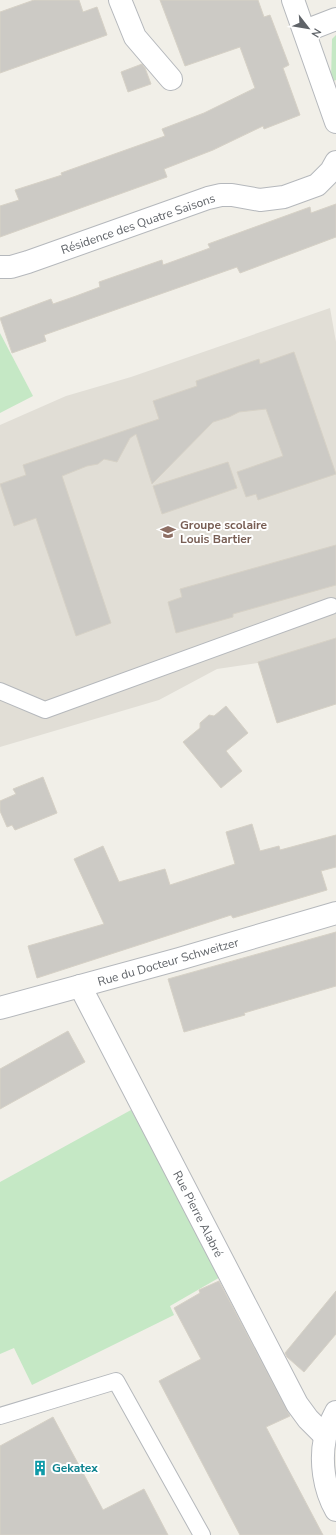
<svg xmlns="http://www.w3.org/2000/svg" width="336" height="1535" viewBox="0 0 336 1535" font-family="'Nunito Sans',sans-serif">
  <style>
    .education { fill: #e1ded6 }
    .green { fill: #c5e8c5 }
    .building { fill: #cccac5; stroke: #d6d1c6 }
    .lines { fill: none; stroke-linecap: round; stroke-linejoin: round }
    .service-casing { stroke: #b5b8bc; stroke-width: 18 }
    .minor-casing { stroke: #b5b8bc; stroke-width: 24 }
    .service { stroke: #fff; stroke-width: 16 }
    .minor { stroke: #fff; stroke-width: 22 }
    .labels { text-anchor: middle; stroke-width: 4; stroke-linejoin: round; paint-order: stroke }
    .street-label { font-size: 12px; fill: #5f6368; stroke: #fff }
    .education-label { font-size: 12px; font-weight: bold; fill: #785e54; stroke: #fff; text-anchor: start }
    .culture-label { font-size: 12px; font-weight: bold; fill: #0d838f; stroke: #fff; text-anchor: start }
  </style>
  <rect width="100%" height="100%" fill="#f1efe8"/>
  <polygon class="education" points="330,308 336,342 336,638 258,663 217,669 159,700 0,747 0,425 66,396 131,377"/>
  <g class="green">
    <polygon points="336,35 336,80 331,82 332,39"/>
    <polygon points="0,333 33,396 0,413"/>
    <polygon points="131,1110 222,1276 170,1306 174,1315 32,1385 14,1348 0,1354 0,1182"/>
  </g>
  <g class="building">
    <polygon points="34,0 79,0 83,12 97,7 107,35 0,73 0,12"/>
    <polygon points="160,0 258,0 264,17 270,15 289,65 283,68 300,115 264,129 263,126 213,150 164,169 167,177 0,237 0,206 19,200 15,190 62,175 61,173 165,136 162,129 204,113 255,88 240,47 185,66"/>
    <polygon points="142,64 145,68 151,84 128,92 121,72"/>
    <polygon points="336,204 336,237 240,273 237,267 44,335 46,341 12,353 0,318 51,299 53,304 76,296 100,287 99,282 162,260 163,265 210,248 208,244 310,207 311,213"/>
    <polygon points="294,352 336,474 258,500 256,494 246,497 237,472 283,456 266,409 239,412 229,417 213,422 152,484 136,434 130,438 117,462 104,459 98,464 87,466 62,476 111,623 76,636 36,518 14,526 0,484 26,475 23,465 159,419 153,401 197,386 196,381 259,359 260,364"/>
    <polygon points="228,462 237,488 162,514 153,486"/>
    <polygon points="336,545 336,585 233,614 233,617 176,633 168,602 182,597 180,589"/>
    <polygon points="336,638 336,704 277,723 258,662"/>
    <polygon points="226,706 248,733 226,751 242,771 221,788 183,742 200,728 200,723 209,715 214,716"/>
    <polygon points="43,777 57,813 15,830 12,825 7,827 0,811 0,801 16,794 13,789"/>
    <polygon points="252,824 260,851 279,846 280,850 336,835 336,867 321,871 327,890 233,918 231,915 37,978 28,946 104,924 74,859 103,846 119,882 165,869 170,885 235,864 226,832"/>
    <polygon points="336,932 336,986 244,1013 245,1015 184,1032 168,979"/>
    <polygon points="68,1031 85,1062 0,1109 0,1069"/>
    <polygon points="219,1281 290,1416 266,1427 323,1535 240,1535 159,1381 201,1359 174,1308 200,1293 199,1290"/>
    <polygon points="336,1291 336,1334 304,1372 287,1357 285,1353"/>
    <polygon points="53,1417 103,1510 144,1489 168,1535 0,1535 0,1446"/>
  </g>
  <g class="lines">
    <g class="service-casing">
      <g id="service">
        <polyline points="0,691 45,710 331,606"/>
        <polyline points="0,1416 116,1381 202,1535"/>
      </g>
    </g>
    <g class="minor-casing">
      <g id="minor">
        <polyline points="120,0 135,37 171,79"/>
        <polyline points="293,0 336,122"/>
        <polyline points="305,31 336,19"/>
        <polyline points="0,267 11,267 28,262 208,198 221,195 232,195 260,200 284,197 317,185 331,171 336,162"/>
        <polyline points="80,986 297,1404 308,1419 325,1436"/>
        <polyline points="0,1008 179,959 336,913"/>
        <path d="M336,1412c-4,8 -9,17 -11,26 -5,23 -1,51 11,72"/>
      </g>
    </g>
    <use href="#service" class="service"/>
    <use href="#minor" class="minor"/>
  </g>
  <defs>
    <g id="school-bare" transform="scale(1.2)"><path d="M0-5L7-2L0 1L-7-2ZM-4 1L0 2.5L4 1V4Q0 6-4 4Z" fill="#8d6e63" stroke="#fff" stroke-width="2.5" paint-order="stroke"/></g>
    <g id="building-bare" transform="scale(1.2)"><path d="M-4-6H4V6H1V3H-1V6H-4ZM-2.5-4.3h1.7v1.8h-1.7ZM.8-4.3h1.7v1.8H.8ZM-2.5-1h1.7V.8h-1.7ZM.8-1h1.7V.8H.8Z" fill="#0f9aa8" stroke="#fff" stroke-width="2.5" paint-order="stroke"/></g>
  </defs>
  <g fill-rule="evenodd">
    <use href="#school-bare" x="168" y="532"/>
    <use href="#building-bare" x="40" y="1468"/>
  </g>
  <g class="labels">
    <g class="street-label">
      <text transform="translate(138 224) rotate(-19)" y="4">Résidence des Quatre Saisons</text>
      <text transform="translate(168 962) rotate(-16)" y="4">Rue du Docteur Schweitzer</text>
      <text transform="translate(198 1214) rotate(63)" y="4">Rue Pierre Alabré</text>
    </g>
    <g class="education-label">
      <text x="180" y="529">Groupe scolaire<tspan x="180" dy="14">Louis Bartier</tspan></text>
    </g>
    <g class="culture-label">
      <text x="52" y="1472">Gekatex</text>
    </g>
  </g>
  <g transform="translate(308 28) rotate(121)" stroke="#ffffff" stroke-width="3" paint-order="stroke">
  <path d="M0-3L7 15L0 10L-7 15Z" fill="#5f6368"/>
  <text y="-6" font-size="11" font-weight="bold" text-anchor="middle" fill="#5f6368">N</text>
  </g>
</svg>
